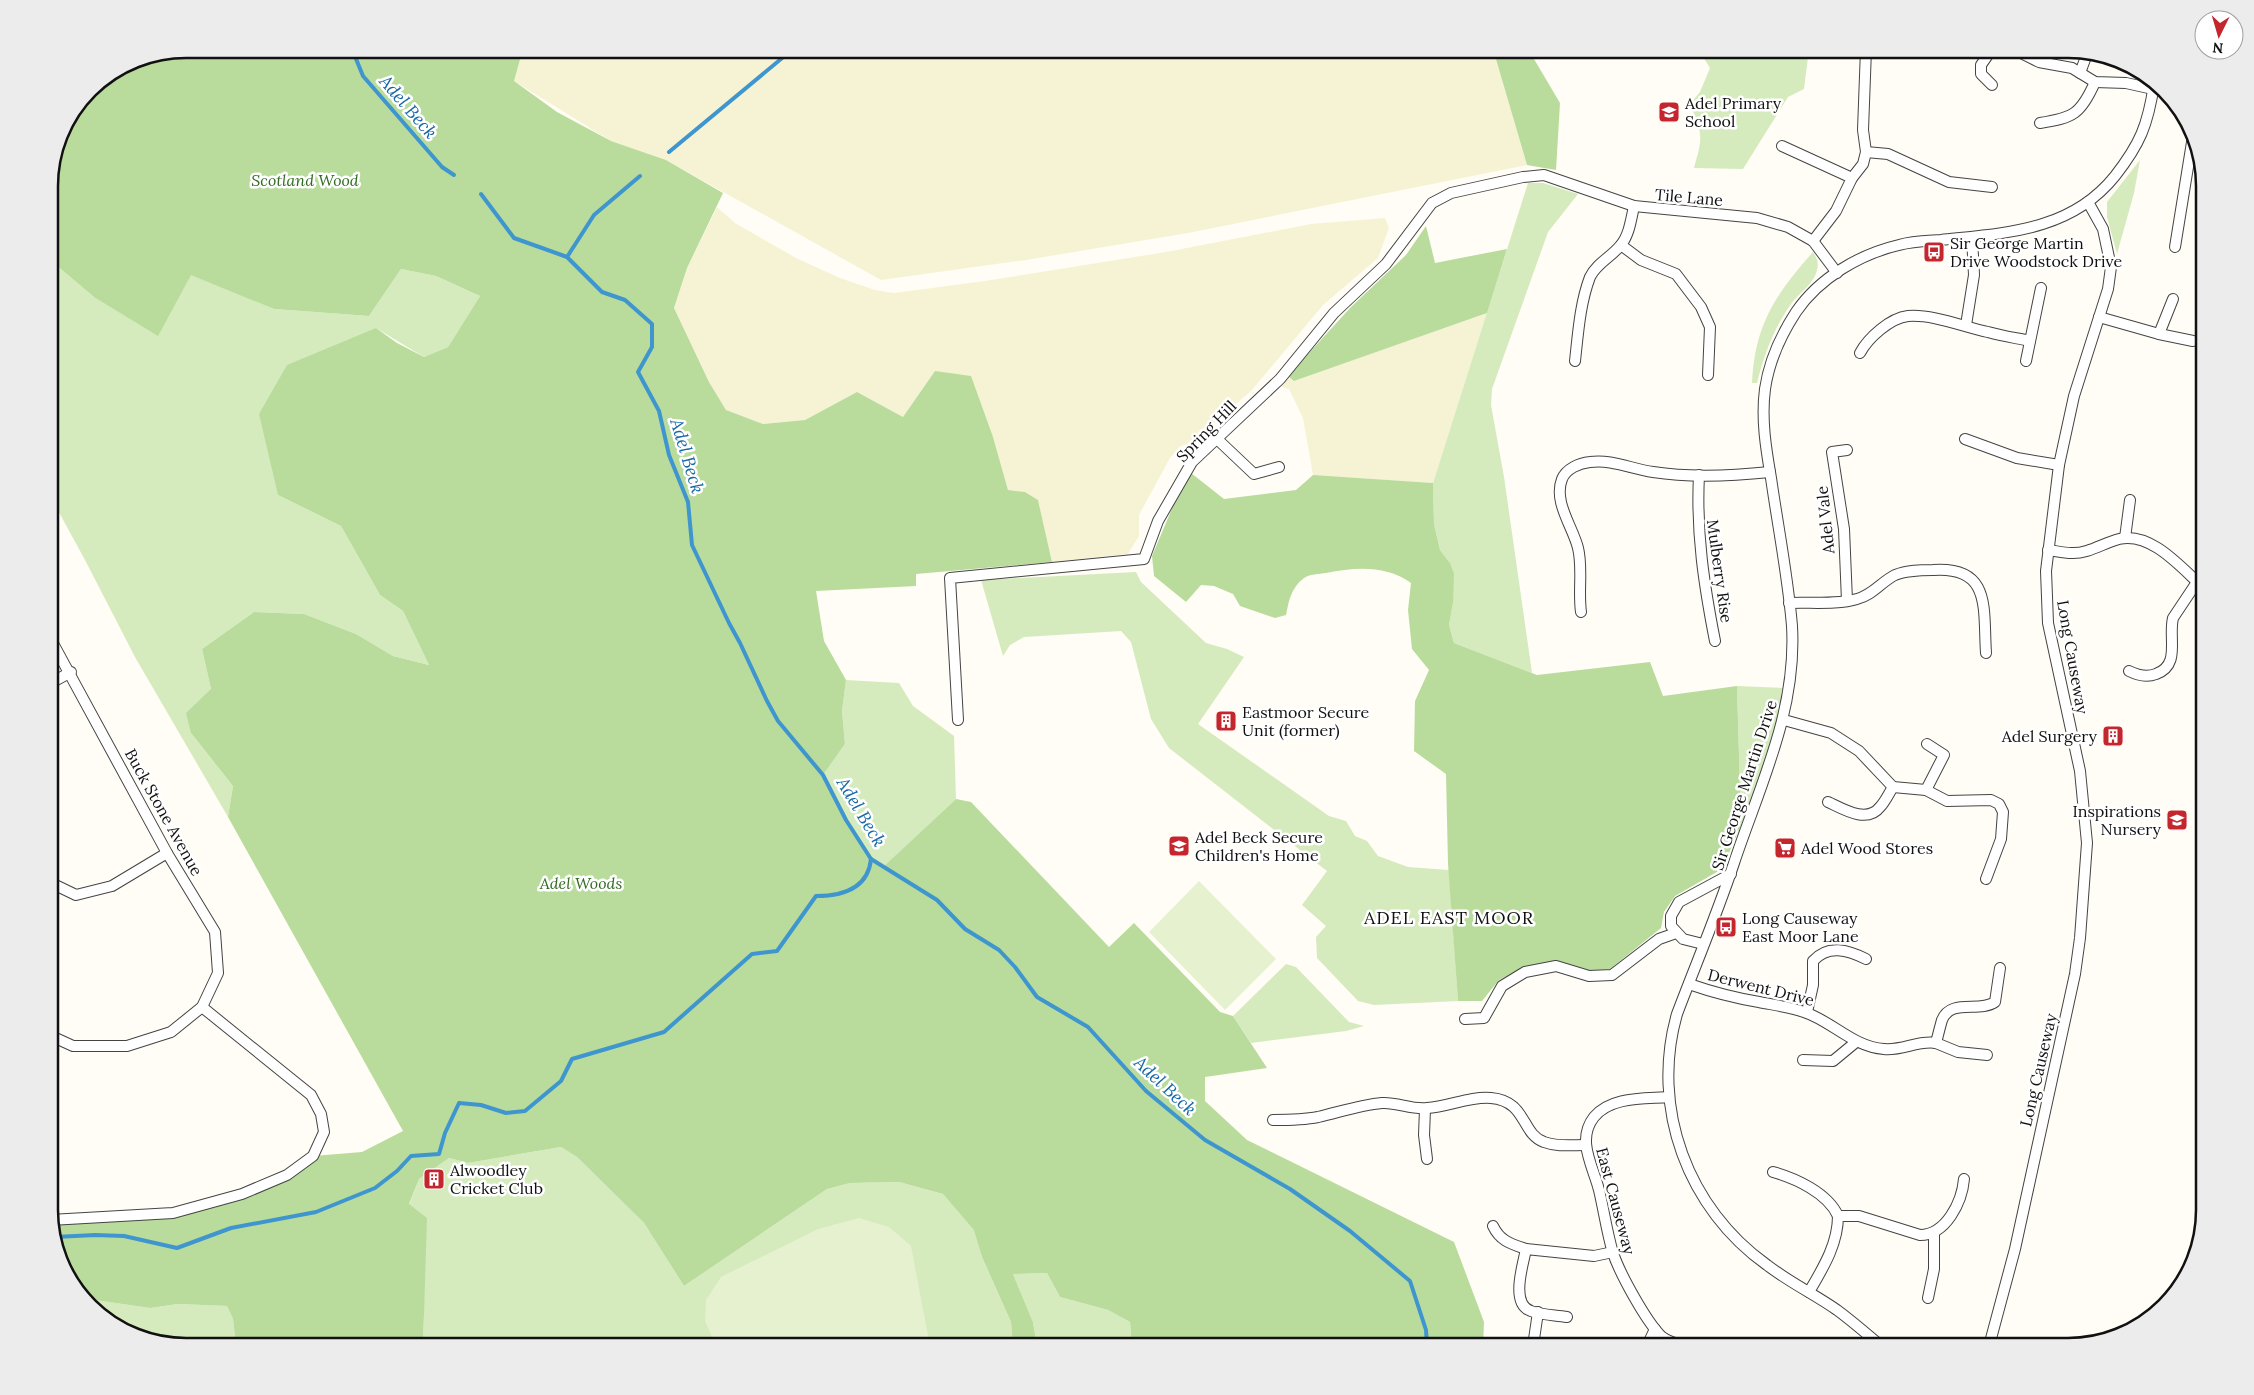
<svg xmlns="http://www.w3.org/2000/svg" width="2254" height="1395" viewBox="0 0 2254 1395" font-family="Lora,serif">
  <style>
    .farmland { fill: #f6f3d4 }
    .green { fill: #d5ebbd }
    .forest { fill: #b9dc9c }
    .pitch { fill: #e6f2cf }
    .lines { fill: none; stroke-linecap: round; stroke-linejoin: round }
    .stream { stroke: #3f96cf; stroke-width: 4 }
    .street-casing { stroke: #444; stroke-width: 12 }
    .street { stroke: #fff; stroke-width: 10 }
    .labels { text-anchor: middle; stroke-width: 5; stroke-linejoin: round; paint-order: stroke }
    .poi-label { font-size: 16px; fill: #111; stroke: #fff; text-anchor: start }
    .park-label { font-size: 16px; font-style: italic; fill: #2f6b1f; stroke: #fff }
    .street-label { font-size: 16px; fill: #111; stroke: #fff }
    .water-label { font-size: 18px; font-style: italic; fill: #1768a6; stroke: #fff }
    .neighbourhood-label { font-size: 18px; letter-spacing: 1px; fill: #111; stroke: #fff }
    .rim { fill: none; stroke: #111; stroke-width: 2.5 }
  </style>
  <rect width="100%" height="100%" fill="#fffdf5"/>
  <g class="farmland">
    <polygon points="523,49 1493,49 1527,165 1188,233 1026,260 881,280 666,160 611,141 514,81"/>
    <polygon points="717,207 735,223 796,258 840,278 875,290 894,293 985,281 1166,252 1311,224 1385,218 1389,228 1378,258 1323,305 1252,390 1207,429 1190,443 1181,446 1170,458 1139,515 1139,536 1128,554 1052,562 1038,500 1025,492 1008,490 993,437 935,371 903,417 857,392 805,420 763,424 726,410 709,382 674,308 687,268"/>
    <polygon points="1487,313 1433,483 1313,475 1303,418 1289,389 1281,387 1288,376 1294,381"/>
  </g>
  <g class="green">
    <path d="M1698,49h111l-5,40 -16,8 -45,72 -49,-1c9,-32 9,-33 -4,-64l10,-12 10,-24z"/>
    <polygon points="2140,160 2134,193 2117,254 2107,217 2107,202"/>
    <polygon points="1528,183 1543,183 1578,194 1548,232 1492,389 1491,405 1504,477 1532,673 1454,643 1449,625 1453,603 1450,563 1440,550 1434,524 1433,483"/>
    <path d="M1813,252c4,6 6,11 4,18 -3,14 -18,23 -26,34 -17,24 -27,51 -34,79h-5c3,-59 23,-88 61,-131z"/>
    <polygon points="49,259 94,297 191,274 274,309 369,316 401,269 436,276 480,296 448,347 424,357 376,328 278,495 341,526 380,595 403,611 429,665 393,656 356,634 304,614 254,612 202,649 211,689 191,733 233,786 228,817 135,657 85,560 49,494"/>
    <polygon points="1136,572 1141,582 1206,643 1227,649 1244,657 1198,724 1329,816 1346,821 1355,836 1367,841 1378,856 1408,867 1449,870 1458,1001 1374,1005 1358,1001 1317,958 1316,937 1326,926 1302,905 1327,871 1169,748 1151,719 1131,642 1121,631 1024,637 1010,645 1003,656 981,580"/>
    <polygon points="846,680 899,683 913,706 954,736 956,799 884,866 871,859 846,820 823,775 845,744 842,711"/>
    <path d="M1737,686l46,2c-5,48 -25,93 -42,137z"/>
    <polygon points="1286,964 1296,967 1349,1022 1364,1026 1346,1031 1251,1043 1233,1016"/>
    <polygon points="561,1147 577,1157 644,1223 684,1286 827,1189 850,1183 899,1182 943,1194 975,1230 982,1257 1011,1322 1013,1346 423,1346 424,1319 409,1205 419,1179 449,1158 468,1163"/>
    <polygon points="1047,1273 1060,1297 1108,1310 1130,1322 1132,1346 1037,1346 1033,1322 1013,1274"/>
    <polygon points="88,1299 150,1308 178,1304 227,1306 233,1319 236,1346 186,1346 117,1328"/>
  </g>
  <g class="forest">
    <polygon points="186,49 523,49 514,81 557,112 611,141 666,160 723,193 687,268 674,308 709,382 726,410 763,424 805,420 857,392 903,417 935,371 971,376 993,437 1008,490 1025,492 1038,500 1052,562 916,574 916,586 816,591 824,641 846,680 842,711 845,744 823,775 846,820 871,859 884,866 956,799 971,802 1109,947 1134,923 1220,1012 1233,1016 1267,1068 1205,1077 1205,1101 1247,1140 1454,1242 1484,1322 1483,1346 1132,1346 1130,1322 1108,1310 1060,1297 1047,1273 1013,1274 1033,1322 1037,1346 1013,1346 1011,1322 982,1257 974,1230 943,1194 899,1182 850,1183 827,1189 684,1286 644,1223 577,1157 561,1147 468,1163 449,1158 419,1179 409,1204 427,1218 423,1346 236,1346 233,1319 227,1306 178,1304 150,1308 88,1299 67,1278 50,1220 173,1213 242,1194 313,1156 362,1152 403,1131 228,817 233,786 191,733 186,713 211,689 202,649 254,612 304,614 356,634 393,656 429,665 403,611 380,595 341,526 278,495 259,414 287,365 376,328 397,343 424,357 448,347 480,296 436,276 401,269 369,316 274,309 191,275 158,336 94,297 49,259 49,177 59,133 89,89 133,59"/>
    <polygon points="1493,49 1532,49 1534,59 1560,103 1556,170 1527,165"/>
    <polygon points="1426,226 1435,263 1507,249 1487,313 1294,381 1288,376 1351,307 1406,255"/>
    <path d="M1191,473l33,26 72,-9 17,-15 120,8 1,41 6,26 10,13 4,11 -1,29 -4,22 5,18 83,32 113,-13 13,34 74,-10 4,139 -19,44 -47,27 -11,16 -3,16 -51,41 -21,2 -33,-8 -32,5 -25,12 -17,21h-24l-10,-137 -2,-90 -32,-23 1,-50 14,-31 -17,-21 -4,-39 3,-27c-25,-18 -55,-16 -85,-10 -7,1 -17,1 -22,5 -13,10 -15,22 -18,37l-11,3 -35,-12 -7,-12 -19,-8 -13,-1 -15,17 -32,-26 -2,-20 27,-64z"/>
  </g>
  <g class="pitch">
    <polygon points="1199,881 1276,959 1225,1010 1149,932"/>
    <polygon points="859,1218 889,1227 911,1246 930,1346 716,1346 705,1321 706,1300 721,1277 818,1229"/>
  </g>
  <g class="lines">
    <g class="stream">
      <polyline points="352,49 363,76 442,167 454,175"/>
      <polyline points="669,152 793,49"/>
      <polyline points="481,194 514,238 567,257 602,292 625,300 652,324 652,347 638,372 659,411 669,455 688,502 692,545 729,623 740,643 767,701 778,721 823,775 846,820 871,859 937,900 965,929 999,950 1015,967 1037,997 1088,1027 1146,1091 1205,1140 1290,1189 1350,1231 1410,1281 1426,1330 1427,1346"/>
      <polyline points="567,257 594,215 640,176"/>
      <path d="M55,1237l40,-2 29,1 53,12 54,-20 85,-16 59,-24 22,-17 14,-15 28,-2 6,-21 14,-30 22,2 25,8 19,-2 36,-30 11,-22 92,-27 88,-78 25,-3 39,-55c26,0 52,-7 55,-37"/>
    </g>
    <g class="street-casing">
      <g id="street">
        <polyline points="1992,49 1981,65 1981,74 1992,85"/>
        <polyline points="2013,49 2039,62 2072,68 2095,82 2126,83 2153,89"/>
        <polyline points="2080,73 2087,54"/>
        <path d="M2040,123c33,-5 41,-9 55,-41"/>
        <polyline points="1782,146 1852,178"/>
        <polyline points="1866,152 1888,154 1949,182 1992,187"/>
        <polyline points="1813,241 1836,211 1852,178 1863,164 1866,152 1863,130 1866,49"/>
        <polyline points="1621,245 1641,260 1676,274 1701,307 1710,327 1708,375"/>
        <polyline points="2175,247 2193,136"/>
        <polyline points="2099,317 2159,334 2193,341"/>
        <polyline points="1966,325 1974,275 1972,237"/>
        <polyline points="2159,334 2173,299"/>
        <path d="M1860,353c8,-15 30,-35 48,-37 25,-2 56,11 80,16 14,4 28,6 42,9"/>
        <path d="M1575,361c3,-27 5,-58 15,-84 6,-13 21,-20 30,-31 9,-10 11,-26 14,-40"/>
        <polyline points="2026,361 2041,288"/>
        <polyline points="1216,438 1254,474 1279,467"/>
        <polyline points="1965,439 2017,458 2059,465"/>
        <path d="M1699,475c-3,58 5,110 16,166"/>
        <polyline points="2125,538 2130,500"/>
        <path d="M2048,550c8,1 16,3 23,3 17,1 32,-10 48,-14 33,-8 64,31 86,50"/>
        <polyline points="1847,601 1844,529 1832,452 1847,450"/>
        <path d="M1789,603c20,-1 49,2 68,-4 16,-4 24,-17 38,-24 12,-5 26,-5 38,-5 59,-4 50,39 53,83"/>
        <path d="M1581,612c-3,-21 2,-44 -3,-64 -5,-21 -25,-46 -16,-69 4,-10 17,-16 28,-17 22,-3 41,7 63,10 38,6 78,4 117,0"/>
        <polyline points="49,636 167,853 215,932 218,973 202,1007 171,1032 127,1046 73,1046 49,1035"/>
        <path d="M2129,671c8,4 17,7 27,3 25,-9 12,-36 17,-56l32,-48"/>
        <polyline points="49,684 71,672"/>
        <polyline points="958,720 950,578 1144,559 1158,521 1192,462 1280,379 1334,313 1386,264 1432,203 1451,193 1523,177 1544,175 1634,206 1757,218 1788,227 1813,241 1837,273"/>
        <polyline points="1784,720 1831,733 1859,751 1893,787 1926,790 1947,801 1991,800 1999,804 2003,812 2001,839 1986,879"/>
        <polyline points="1926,790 1944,755 1927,744"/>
        <path d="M1828,802c15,7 39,22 52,5 5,-5 9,-14 13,-20"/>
        <polyline points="49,882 76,895 112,886 167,853"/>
        <polyline points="1703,944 1683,939 1671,926 1671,916 1679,902 1731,874"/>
        <path d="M1689,984c23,8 46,14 70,18 15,3 31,5 45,10 28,9 49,35 80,37 18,2 34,-9 52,-6 2,-8 4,-16 6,-23 9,-22 37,-7 53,-18l5,-34"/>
        <path d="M1807,1012l6,-27v-24c15,-17 35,-11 53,-2"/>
        <polyline points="1465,1019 1484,1018 1502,986 1525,972 1556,966 1589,976 1612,975 1659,939 1676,933"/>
        <polyline points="1936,1043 1958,1052 1987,1055"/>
        <polyline points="1803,1060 1833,1061 1856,1042"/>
        <path d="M1669,1097c-24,2 -58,-1 -75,20 -18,23 -1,49 5,73 5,21 8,43 14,63 7,21 33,68 48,83 7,6 16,8 25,10"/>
        <polyline points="1425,1109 1424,1135 1427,1159"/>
        <path d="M1273,1120c15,0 30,0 45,-3 22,-5 42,-12 64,-14 15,-1 30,7 45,5 21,-1 43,-12 64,-10 36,3 30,36 53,44 13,5 28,3 41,3"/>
        <path d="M1773,1172c22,6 55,21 65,44"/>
        <polyline points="50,1220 173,1213 242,1194 287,1175 313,1156 324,1132 321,1114 311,1095 202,1007"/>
        <path d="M1493,1226c7,15 18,18 33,23"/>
        <path d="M1809,1292c14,-24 29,-48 29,-76h21l61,19c26,0 42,-33 44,-56"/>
        <polyline points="1928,1298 1934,1269 1934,1233"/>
        <path d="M1567,1317c-12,-2 -26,-2 -36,-6 -21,-7 -8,-46 -5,-62l68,7 19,-4"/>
        <polyline points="1533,1346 1538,1312"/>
        <polyline points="1647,1346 1655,1329"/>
        <path d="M1881,1346c-14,-12 -29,-25 -44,-36 -23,-16 -48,-28 -70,-45 -79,-56 -117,-157 -90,-251 19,-50 40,-100 57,-151 26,-78 63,-152 58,-237 -4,-49 -14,-99 -21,-148 -5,-29 -10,-59 -6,-89 4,-28 16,-54 31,-77 23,-34 64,-58 103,-67 14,-4 28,-4 42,-5 65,-7 130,-9 174,-64 25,-32 33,-51 39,-92"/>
        <polyline points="1989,1346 2015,1249 2075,974 2080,938 2087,843 2080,771 2048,623 2046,571 2059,465 2074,396 2108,289 2111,267 2103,229 2088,202"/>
      </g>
    </g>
    <use href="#street" class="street"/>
  </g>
  <defs>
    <g id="school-square" transform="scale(1.125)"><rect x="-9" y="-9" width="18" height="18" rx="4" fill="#c4262e" stroke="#fff"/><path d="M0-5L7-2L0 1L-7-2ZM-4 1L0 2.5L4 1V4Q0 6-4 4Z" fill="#fff"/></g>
    <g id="bus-square" transform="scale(1.125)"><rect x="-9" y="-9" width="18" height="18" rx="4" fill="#c4262e" stroke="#fff"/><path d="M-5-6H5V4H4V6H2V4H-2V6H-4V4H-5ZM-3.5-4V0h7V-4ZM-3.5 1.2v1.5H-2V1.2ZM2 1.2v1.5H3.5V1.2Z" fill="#fff"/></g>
    <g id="building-square" transform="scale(1.125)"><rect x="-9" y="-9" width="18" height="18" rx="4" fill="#c4262e" stroke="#fff"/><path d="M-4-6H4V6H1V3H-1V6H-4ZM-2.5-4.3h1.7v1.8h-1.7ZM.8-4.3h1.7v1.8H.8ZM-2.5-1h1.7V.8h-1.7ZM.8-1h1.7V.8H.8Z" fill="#fff"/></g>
    <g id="supermarket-square" transform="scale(1.125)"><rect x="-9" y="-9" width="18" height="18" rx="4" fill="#c4262e" stroke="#fff"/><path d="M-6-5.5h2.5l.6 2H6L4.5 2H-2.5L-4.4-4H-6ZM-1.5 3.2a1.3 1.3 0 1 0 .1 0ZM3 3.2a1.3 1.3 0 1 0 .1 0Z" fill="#fff"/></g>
  </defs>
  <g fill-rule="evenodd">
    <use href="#school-square" x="1669" y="112"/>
    <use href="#bus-square" x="1934" y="252"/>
    <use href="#building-square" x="1226" y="721"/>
    <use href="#building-square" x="2113" y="736"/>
    <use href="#school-square" x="2177" y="820"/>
    <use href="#school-square" x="1179" y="846"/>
    <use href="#supermarket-square" x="1785" y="848"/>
    <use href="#bus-square" x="1726" y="927"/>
    <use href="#building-square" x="434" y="1179"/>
  </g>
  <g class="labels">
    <g class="poi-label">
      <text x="1685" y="109">Adel Primary<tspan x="1685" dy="18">School</tspan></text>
      <text x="1950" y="249">Sir George Martin<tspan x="1950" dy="18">Drive Woodstock Drive</tspan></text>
      <text x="1242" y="718">Eastmoor Secure<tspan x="1242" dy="18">Unit (former)</tspan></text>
      <text x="2097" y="742" text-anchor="end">Adel Surgery</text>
      <text x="2161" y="817" text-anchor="end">Inspirations<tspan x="2161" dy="18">Nursery</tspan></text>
      <text x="1195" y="843">Adel Beck Secure<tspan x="1195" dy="18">Children's Home</tspan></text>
      <text x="1801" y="854">Adel Wood Stores</text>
      <text x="1742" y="924">Long Causeway<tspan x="1742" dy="18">East Moor Lane</tspan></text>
      <text x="450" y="1176">Alwoodley<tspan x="450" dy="18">Cricket Club</tspan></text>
    </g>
    <g class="park-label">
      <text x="305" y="186">Scotland Wood</text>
      <text x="581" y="889">Adel Woods</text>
    </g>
    <g class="street-label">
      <text transform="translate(1689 197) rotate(5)" y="6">Tile Lane</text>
      <text transform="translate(1206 431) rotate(-46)" y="6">Spring Hill</text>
      <text transform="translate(1825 520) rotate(-96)" y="6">Adel Vale</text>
      <text transform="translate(1720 571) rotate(82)" y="6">Mulberry Rise</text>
      <text transform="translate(2073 657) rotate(80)" y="6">Long Causeway</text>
      <text transform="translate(1744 785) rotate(-72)" y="6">Sir George Martin Drive</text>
      <text transform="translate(164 812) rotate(61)" y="6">Buck Stone Avenue</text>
      <text transform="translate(1761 987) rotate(14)" y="6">Derwent Drive</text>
      <text transform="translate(2038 1070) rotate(-77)" y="6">Long Causeway</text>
      <text transform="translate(1616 1201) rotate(75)" y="6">East Causeway</text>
    </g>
    <g class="water-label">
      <text transform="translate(408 107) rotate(49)" y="6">Adel Beck</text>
      <text transform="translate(687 456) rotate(73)" y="6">Adel Beck</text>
      <text transform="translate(861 812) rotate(59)" y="6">Adel Beck</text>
      <text transform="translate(1165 1086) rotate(43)" y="6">Adel Beck</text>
    </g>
    <g class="neighbourhood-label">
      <text x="1449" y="924">ADEL EAST MOOR</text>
    </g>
  </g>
  <path d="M0 0H2254V1395H0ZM186 58H2068A128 128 0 0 1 2196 186V1210A128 128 0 0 1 2068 1338H186A128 128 0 0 1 58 1210V186A128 128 0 0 1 186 58Z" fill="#ececec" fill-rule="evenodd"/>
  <path class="rim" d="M186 58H2068A128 128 0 0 1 2196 186V1210A128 128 0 0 1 2068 1338H186A128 128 0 0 1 58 1210V186A128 128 0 0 1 186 58Z"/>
  <g transform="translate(2219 35) rotate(185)"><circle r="24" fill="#ffffff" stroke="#a0a0a0"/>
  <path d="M0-4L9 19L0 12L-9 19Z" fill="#c4262e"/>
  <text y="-8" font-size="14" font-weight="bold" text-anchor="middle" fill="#111111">N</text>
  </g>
</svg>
